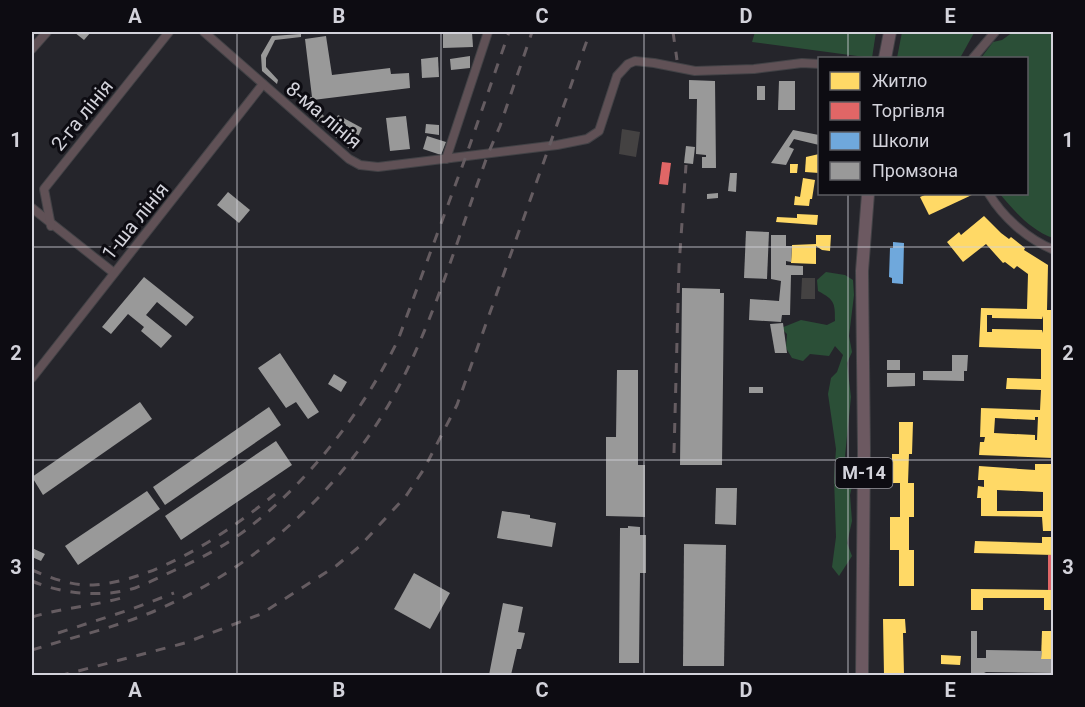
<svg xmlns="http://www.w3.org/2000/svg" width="1085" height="707" viewBox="0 0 1085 707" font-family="Roboto,sans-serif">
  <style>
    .green { fill: #2b4f37 }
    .homes { fill: #ffd966; fill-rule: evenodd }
    .shops { fill: #e06666 }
    .schools { fill: #6fa8dc }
    .industry { fill: #999 }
    .building { fill: #444242 }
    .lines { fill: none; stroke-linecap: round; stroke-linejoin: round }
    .minor-casing { stroke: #424246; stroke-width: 10 }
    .primary-casing { stroke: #424246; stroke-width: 14 }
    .minor { stroke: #605156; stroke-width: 8 }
    .primary { stroke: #6c5961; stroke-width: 12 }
    .rail { stroke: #655c61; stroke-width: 3; stroke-dasharray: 10 10; stroke-linecap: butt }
    .grid { fill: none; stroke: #d3d3db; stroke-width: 1.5; stroke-opacity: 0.55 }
    .labels { text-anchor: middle; stroke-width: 6; stroke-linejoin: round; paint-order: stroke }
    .shield { fill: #0d0c12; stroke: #98979f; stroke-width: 1.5 }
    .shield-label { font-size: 18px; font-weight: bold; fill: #d3d3db }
    .street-label { font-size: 20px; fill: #d3d3db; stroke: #0d0c12 }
    .neatline { fill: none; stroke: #d3d3db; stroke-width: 2 }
    .grid-label { font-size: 20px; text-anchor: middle; font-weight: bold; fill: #d3d3db }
  </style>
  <rect width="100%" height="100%" fill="#25252b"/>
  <g class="green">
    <polygon points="755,32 876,32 872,58 752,42"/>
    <polygon points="902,32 971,32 974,33 960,58 897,58"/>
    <path d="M1013,32h40v206c-22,-8 -38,-26 -53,-44h26v-136h-45l12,-16 9,-2z"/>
    <path d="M826,272l19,3 8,5 1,15 -5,41 3,16 -5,11 4,34 -6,59 8,26 -3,13 2,26 -5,22 5,13 -13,20 -7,-9 4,-30 -2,-59 2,-29 -8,-55 3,-16 6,-6 6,-17 -8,-9 -6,10 -19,-2 -7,7 -11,-3 -6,-10 1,-14 -6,-6 20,-8 26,5 8,-4c0,-18 0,-21 -17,-30l-1,-11z"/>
  </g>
  <g class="homes">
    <polygon points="819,154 819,173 805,172 806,157"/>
    <polygon points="790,164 798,164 797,173 790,173"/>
    <polygon points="803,178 815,180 812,199 810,199 809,206 794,205 795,196 800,197"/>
    <polygon points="927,194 974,194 929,215 920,197"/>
    <polygon points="797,214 818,215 817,225 776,222 777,217 797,218"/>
    <path d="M984,216l17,17 8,6 2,-2 14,11 -1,2 24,15 -1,45h6v148l-74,-3 1,-13h4l1,-5h-5l1,-29 59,2 1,-20 -35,-1 1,-11 34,1v-30l-62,-2 2,-39 46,1 1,-35 -11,-8 -3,3 -9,-7 -2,1 -17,-19 -23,18 -16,-20 12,-10 2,3zM987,315h5v3l50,1 1,-3v17l-1,-3 -50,-1v3h-5zM1035,417h3l-1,23h-2v-5l-41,-2 1,-15 40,2z"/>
    <polygon points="816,235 831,235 830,251 822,250 816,246 816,264 791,263 792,245 816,244"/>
    <polygon points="899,422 913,422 912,454 909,454 908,483 914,483 914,517 909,517 909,550 914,550 914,586 899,586 899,550 890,550 890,517 900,517 900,483 892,483 892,454 899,454"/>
    <path d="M1035,464h18v67h-10l-1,-14 -61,-1v-18h-4l1,-12 6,1v-7h-6l1,-14 56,4zM997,490l46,2v19h-46z"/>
    <polygon points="1042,537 1053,537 1053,555 974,553 975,541 1042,543"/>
    <polygon points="971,589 1053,590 1053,610 1044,610 1044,598 983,598 983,610 971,610"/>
    <polygon points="883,619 905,619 906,633 903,633 904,675 884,675"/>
    <polygon points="1042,631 1053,631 1053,659 1041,659"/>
    <polygon points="941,655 961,656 960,665 941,664"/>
  </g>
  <g class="shops">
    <polygon points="662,162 671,163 668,185 659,184"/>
    <rect x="1048" y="555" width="6" height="35"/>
  </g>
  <polygon class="schools" points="893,242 904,243 903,284 892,283 892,278 889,277 890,248 893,248"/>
  <g class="industry">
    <polygon points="74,32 91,32 84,40"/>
    <polygon points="443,32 472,32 473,47 443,48"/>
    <polygon points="301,34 301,37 275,40 266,58 266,67 278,80 277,84 262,71 261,55 272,36"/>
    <polygon points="326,36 332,75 390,68 391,74 409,73 410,88 313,100 313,107 305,108 304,98 312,97 305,39"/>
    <polygon points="470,56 470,68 451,70 450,59"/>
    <polygon points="438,57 439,77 422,78 421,59"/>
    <polygon points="689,80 715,81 716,168 702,168 702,157 706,157 706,155 696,154 697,99 689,99"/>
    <polygon points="779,81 795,81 795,110 778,110"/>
    <rect x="757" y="86" width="8" height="14"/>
    <polygon points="317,109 324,116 318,122 311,115"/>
    <polygon points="338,115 362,128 358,137 334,123"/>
    <polygon points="406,116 410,149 390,151 386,118"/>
    <polygon points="426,124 439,125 439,135 425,133"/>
    <polygon points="330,125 356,147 352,151 327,130"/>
    <polygon points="793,130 819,135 819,145 794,139 789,147 794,149 786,165 771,163"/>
    <polygon points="427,136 446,142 441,155 423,149"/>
    <polygon points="686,146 695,147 693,164 684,163"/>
    <polygon points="730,173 737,173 736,192 728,191"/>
    <polygon points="228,192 250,210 239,223 217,205"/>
    <polygon points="718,193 718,198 707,199 707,194"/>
    <polygon points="746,231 769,232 767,279 744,278"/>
    <polygon points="771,235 786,235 786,246 792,246 791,262 786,261 786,265 803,266 803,275 791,275 790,315 782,315 781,322 749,320 750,299 779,301 781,281 771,279"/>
    <polygon points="144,277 194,317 186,326 157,302 146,315 172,336 161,348 141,331 144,327 128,314 111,334 102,327"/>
    <polygon points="682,288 720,289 720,293 724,293 722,465 680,465"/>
    <polygon points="783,323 787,353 775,353 770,324"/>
    <polygon points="280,353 319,412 308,419 296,402 286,408 258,368"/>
    <polygon points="952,355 968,355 967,371 964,371 964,381 923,380 923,371 952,371"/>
    <rect x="887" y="360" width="13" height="10"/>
    <polygon points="617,370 638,370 638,465 645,465 645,517 606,516 606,437 616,437"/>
    <polygon points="887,373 915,373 915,386 887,387"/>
    <polygon points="334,374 347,382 341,392 328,384"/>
    <rect x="749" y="387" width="14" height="6"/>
    <polygon points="140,402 152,419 43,495 32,477"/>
    <polygon points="269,407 281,425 165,505 153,487"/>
    <polygon points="276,441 292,465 181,540 165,516"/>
    <polygon points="716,488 737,488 736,525 715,524"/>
    <polygon points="147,491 160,509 78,565 65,546"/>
    <polygon points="502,511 530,515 530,518 556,523 552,547 497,538"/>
    <polygon points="628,526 640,527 640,535 646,535 646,573 640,573 639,663 619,663 620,528 628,528"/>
    <polygon points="684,544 726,545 724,666 683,666"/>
    <polygon points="32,548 45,554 41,561 32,557"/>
    <polygon points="414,573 450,593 430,629 394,609"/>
    <polygon points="503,603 523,607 518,632 525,633 521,649 517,649 511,675 489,675"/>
    <polygon points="971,631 977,631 977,658 986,658 986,650 1042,651 1041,659 1053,659 1053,673 986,672 984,673 984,675 971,675"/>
  </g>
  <g class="building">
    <polygon points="622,129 640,132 636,157 619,154"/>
    <polygon points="802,278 815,278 815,299 801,299"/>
  </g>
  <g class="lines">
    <g class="minor-casing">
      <g id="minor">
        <polyline points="204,32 349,159 360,165 378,167 557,145 587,139 599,131 617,76 628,64 635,61 654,63 695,71 754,69 802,63 820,64"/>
        <polyline points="32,49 47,32"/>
        <polyline points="973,58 995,32"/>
        <polyline points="446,159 488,32"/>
        <path d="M989,194c14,23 38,45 65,56"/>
        <polyline points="32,208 114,273"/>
        <polyline points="51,226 44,189 169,32"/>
        <polyline points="32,378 263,84"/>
      </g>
    </g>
    <g class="primary-casing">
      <g id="primary">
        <polyline points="885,58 890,32"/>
        <polyline points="862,676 864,451 862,271 868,194"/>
      </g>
    </g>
    <use href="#minor" class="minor"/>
    <use href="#primary" class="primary"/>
    <g class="rail">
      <polyline points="673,32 677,60"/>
      <polyline points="674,453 679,266 686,165"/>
      <path d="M32,570c19,8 40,16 61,15 63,-4 135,-52 182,-91"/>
      <path d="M32,581c30,13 71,17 103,7 13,-5 25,-11 38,-17 27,-12 56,-27 79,-46 61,-48 112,-116 146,-185l68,-184 43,-124"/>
      <path d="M32,617c30,-9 62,-11 93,-20"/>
      <polyline points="58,633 129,610 174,593"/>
      <path d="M32,650c41,-13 85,-23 125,-40 108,-47 199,-133 250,-240 33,-69 55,-144 81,-216l12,-28 32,-94"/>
      <polyline points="59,676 185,643 261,614 336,566 360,546 406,496 424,469 457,405 590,32"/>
    </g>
  </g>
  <path class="grid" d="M237,32v644M441,32v644M644,32v644M848,32v26M848,194v482M32,247h1022M32,460h1022"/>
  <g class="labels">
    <rect class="shield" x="835.5" y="458" width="57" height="30" rx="4.5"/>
    <g class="shield-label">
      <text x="864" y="479">М-14</text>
    </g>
    <g class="street-label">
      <text transform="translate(82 115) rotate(-51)" y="7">2-га лінія</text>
      <text transform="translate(324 115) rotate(40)" y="7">8-ма лінія</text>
      <text transform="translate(135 221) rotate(-51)" y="7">1-ша лінія</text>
    </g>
  </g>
  <rect width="1085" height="707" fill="none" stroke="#0d0c12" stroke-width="66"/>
  <rect x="818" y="57" width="210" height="138" fill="#0d0c12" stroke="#5c5c62" stroke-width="1.5"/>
  <rect x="830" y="72" width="30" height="18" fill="#ffd966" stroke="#5c5c62" stroke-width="1.5"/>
  <text x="872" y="87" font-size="18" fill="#d3d3db">Житло</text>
  <rect x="830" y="102" width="30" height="18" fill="#e06666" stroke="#5c5c62" stroke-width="1.5"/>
  <text x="872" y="117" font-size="18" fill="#d3d3db">Торгівля</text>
  <rect x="830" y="132" width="30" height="18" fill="#6fa8dc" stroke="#5c5c62" stroke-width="1.5"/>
  <text x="872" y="147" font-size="18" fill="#d3d3db">Школи</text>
  <rect x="830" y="162" width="30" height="18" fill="#999999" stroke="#5c5c62" stroke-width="1.5"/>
  <text x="872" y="177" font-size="18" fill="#d3d3db">Промзона</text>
  <rect x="33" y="33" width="1019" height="641" class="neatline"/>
  <g class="grid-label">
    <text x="135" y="23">A</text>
    <text x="339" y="23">B</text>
    <text x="542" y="23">C</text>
    <text x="746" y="23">D</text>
    <text x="950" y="23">E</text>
    <text x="16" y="147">1</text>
    <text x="1068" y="147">1</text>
    <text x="16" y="360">2</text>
    <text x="1068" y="360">2</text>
    <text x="16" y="574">3</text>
    <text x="1068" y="574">3</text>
    <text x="135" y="697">A</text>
    <text x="339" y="697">B</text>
    <text x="542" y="697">C</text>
    <text x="746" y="697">D</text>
    <text x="950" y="697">E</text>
  </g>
</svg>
